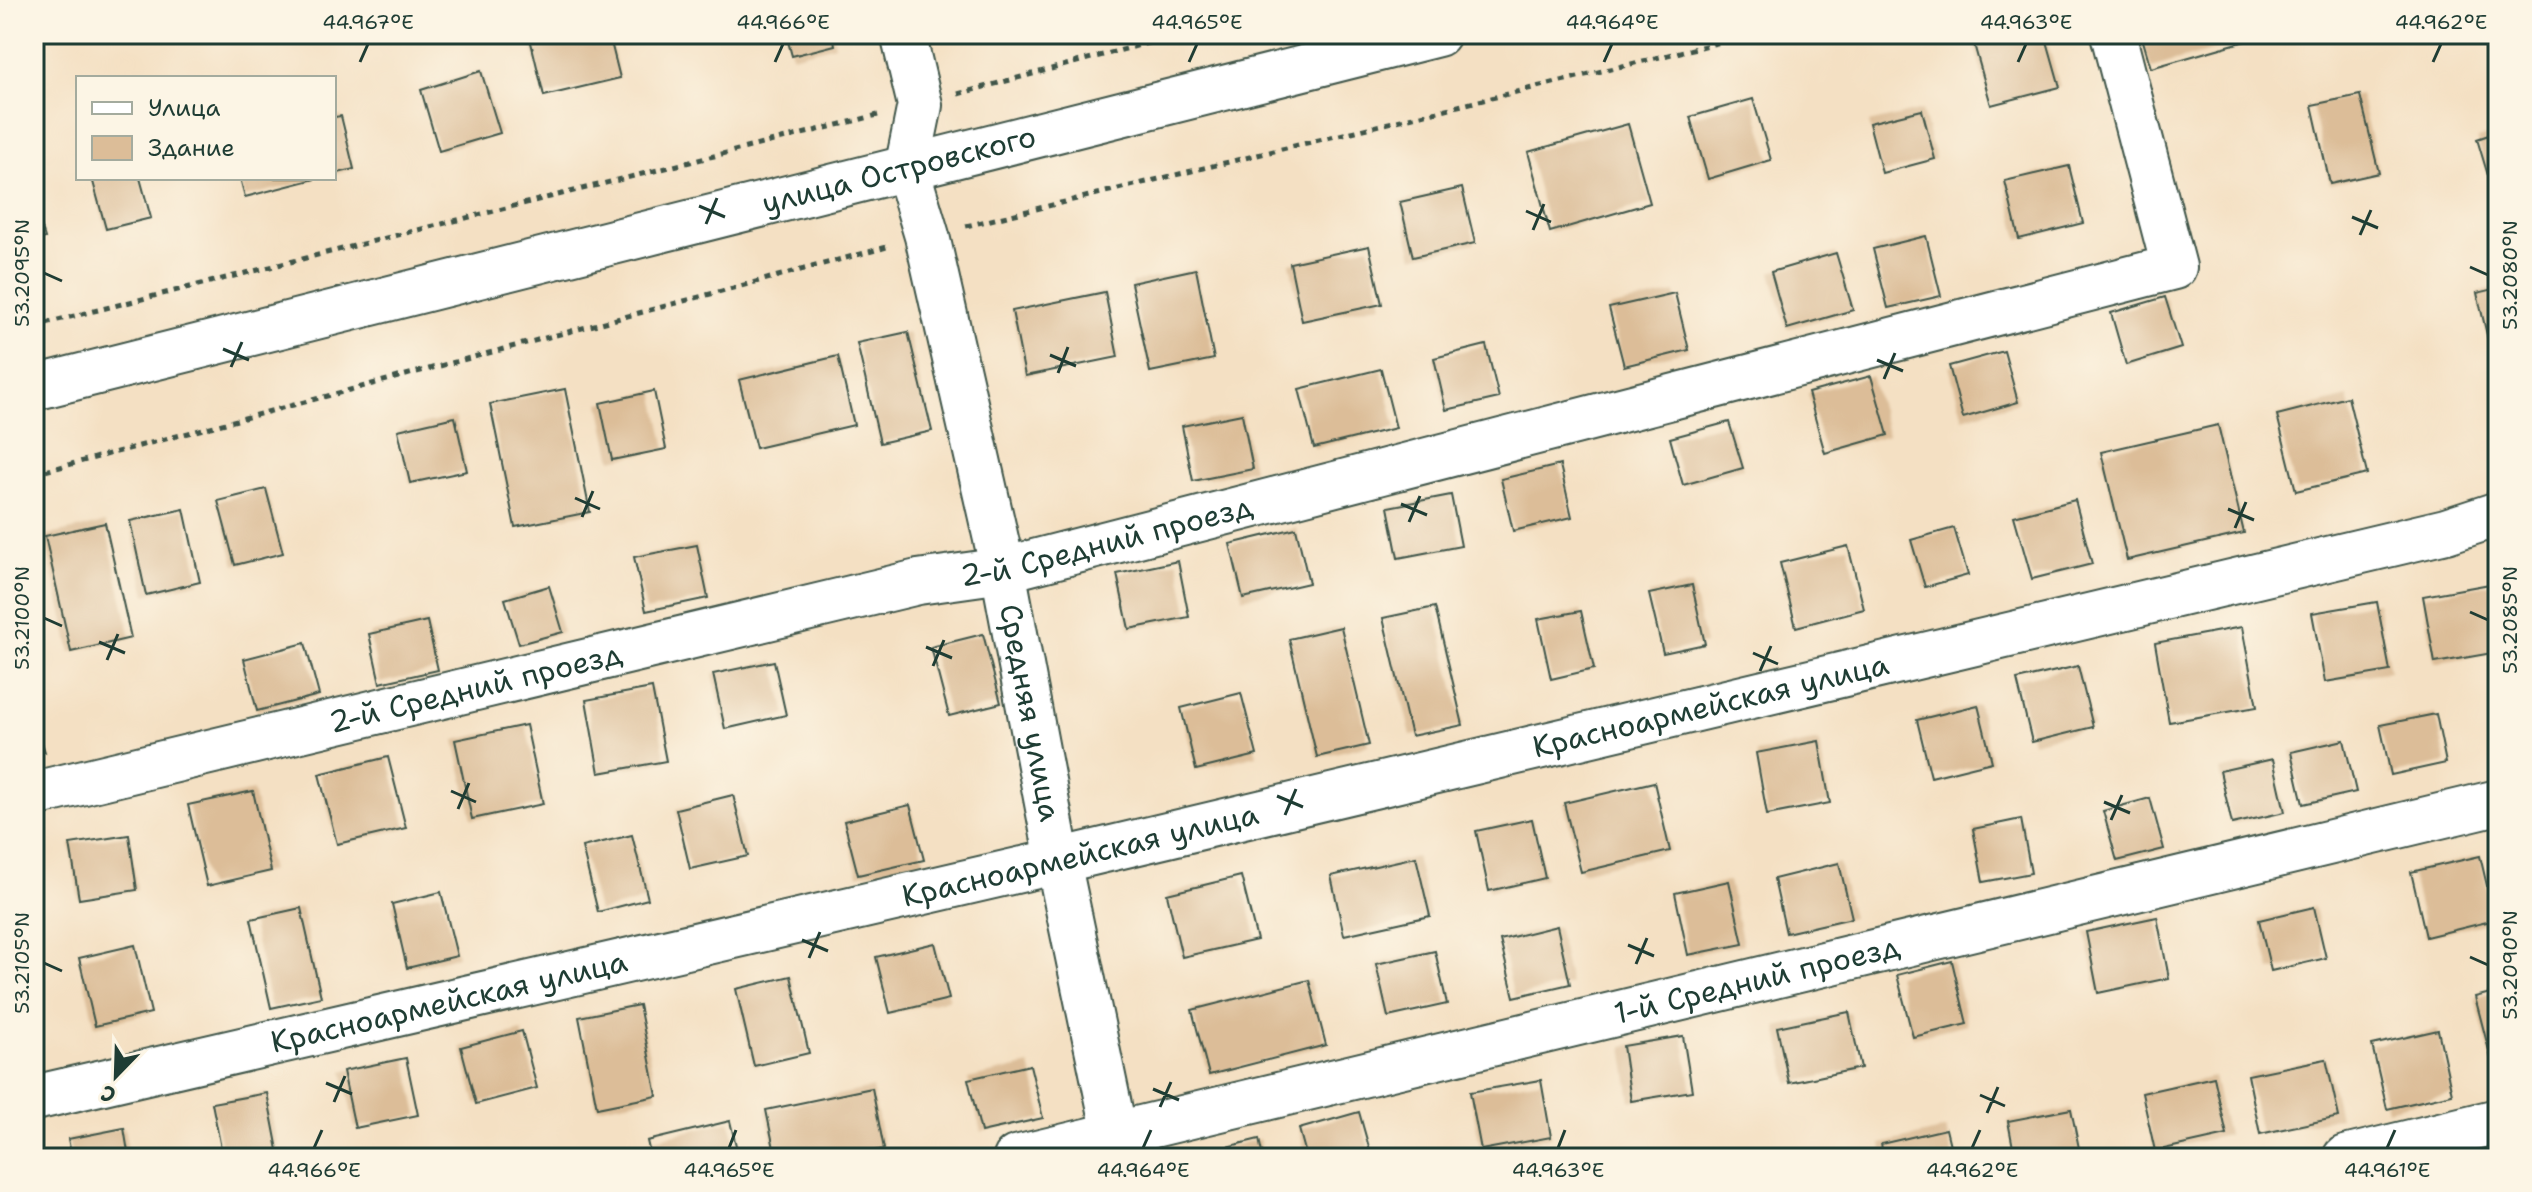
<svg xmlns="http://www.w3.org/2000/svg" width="2532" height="1192" viewBox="0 0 2532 1192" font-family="'Shantell Sans',sans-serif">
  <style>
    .building { fill: #dcbd98 }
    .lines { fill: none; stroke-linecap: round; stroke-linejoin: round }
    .minor-casing { stroke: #3f5549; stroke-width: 48 }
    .path { stroke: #3f5549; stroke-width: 5; stroke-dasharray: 6 6; stroke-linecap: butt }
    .minor { stroke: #fff; stroke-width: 44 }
    .ticks { fill: none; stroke: #1f3d34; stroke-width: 3 }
    .labels { text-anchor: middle; stroke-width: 8; stroke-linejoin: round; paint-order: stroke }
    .street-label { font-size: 30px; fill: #1f3d34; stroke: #fcf5e5 }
    .neatline { fill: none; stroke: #1f3d34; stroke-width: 3 }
    .ticks-label { font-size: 20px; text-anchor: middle; fill: #1f3d34 }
  </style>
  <rect width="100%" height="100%" fill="#fcf5e5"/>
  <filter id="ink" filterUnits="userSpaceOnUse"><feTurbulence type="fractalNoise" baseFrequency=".0125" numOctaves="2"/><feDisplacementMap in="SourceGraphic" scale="16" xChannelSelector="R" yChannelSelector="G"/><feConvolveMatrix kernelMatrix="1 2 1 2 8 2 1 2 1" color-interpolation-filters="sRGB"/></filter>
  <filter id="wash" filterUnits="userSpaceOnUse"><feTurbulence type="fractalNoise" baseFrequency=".006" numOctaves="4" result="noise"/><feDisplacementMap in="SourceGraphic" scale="32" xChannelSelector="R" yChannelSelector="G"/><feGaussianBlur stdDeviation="1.8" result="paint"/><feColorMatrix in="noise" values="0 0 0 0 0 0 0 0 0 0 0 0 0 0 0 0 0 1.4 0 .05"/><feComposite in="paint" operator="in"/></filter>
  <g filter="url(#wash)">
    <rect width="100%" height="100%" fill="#f4e0c3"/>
    <g id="blocks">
      <g class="building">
        <polygon points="529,34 609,34 620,78 544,96"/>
        <polygon points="786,34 833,34 835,45 792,56"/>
        <polygon points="1984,34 2045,34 2060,87 1991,105 1972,37"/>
        <polygon points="2141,34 2250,34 2252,39 2151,68"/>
        <polygon points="481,71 500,133 439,151 421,90"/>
        <polygon points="2360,95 2379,173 2330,184 2312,105"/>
        <polygon points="1753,99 1771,160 1708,179 1690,117"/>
        <polygon points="1922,110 1935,159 1882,173 1869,123"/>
        <polygon points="341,116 354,169 334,174 334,117"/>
        <polygon points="1628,124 1650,203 1550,232 1528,152"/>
        <polygon points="2498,132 2498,190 2493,192 2477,139"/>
        <polygon points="2069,166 2083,223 2019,239 2005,181"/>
        <polygon points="92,178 140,178 151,218 106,229"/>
        <polygon points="240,178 315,178 315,179 245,197"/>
        <polygon points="1462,188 1475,243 1413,257 1400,202"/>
        <polygon points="34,201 45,238 34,241"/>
        <polygon points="1926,236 1941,296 1888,308 1873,249"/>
        <polygon points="1369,246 1382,304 1302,321 1290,263"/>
        <polygon points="1836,253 1853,310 1787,329 1771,272"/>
        <polygon points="1196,269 1214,359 1150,372 1131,283"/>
        <polygon points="2498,288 2498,377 2497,377 2477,293"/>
        <polygon points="1105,292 1118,357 1025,376 1012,311"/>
        <polygon points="1675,293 1689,350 1624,366 1609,308"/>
        <polygon points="2165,297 2181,348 2126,365 2111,313"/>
        <polygon points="908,332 932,431 880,443 857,343"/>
        <polygon points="1486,345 1499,398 1446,410 1434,358"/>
        <polygon points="2004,351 2018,402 1963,418 1949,366"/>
        <polygon points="838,356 854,425 756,448 739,380"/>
        <polygon points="1381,369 1396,428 1314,448 1299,389"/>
        <polygon points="1871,376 1888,435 1825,453 1808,393"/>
        <polygon points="565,389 590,512 515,527 490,404"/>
        <polygon points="654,391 666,449 612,460 600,403"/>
        <polygon points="2348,397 2367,474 2296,491 2277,415"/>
        <polygon points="1242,414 1253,469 1193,481 1182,426"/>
        <polygon points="455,417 467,471 410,483 398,430"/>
        <polygon points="1729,422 1743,468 1683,485 1670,438"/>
        <polygon points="2218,425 2244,533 2127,560 2101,452"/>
        <polygon points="1560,465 1572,517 1513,531 1501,479"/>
        <polygon points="266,489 283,553 235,565 218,501"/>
        <polygon points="1451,495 1461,546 1398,558 1388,507"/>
        <polygon points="2075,500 2092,564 2032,579 2014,516"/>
        <polygon points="184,509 200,582 146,595 130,521"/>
        <polygon points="105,523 131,638 71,652 45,536"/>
        <polygon points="1296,528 1309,583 1243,598 1230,544"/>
        <polygon points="1954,528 1968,575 1925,587 1911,540"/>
        <polygon points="697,545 708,598 646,611 634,557"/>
        <polygon points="1848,546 1864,609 1796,627 1780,563"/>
        <polygon points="1178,561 1189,617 1129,629 1117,574"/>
        <polygon points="2490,584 2498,626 2498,652 2435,663 2423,596"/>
        <polygon points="1692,585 1705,644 1663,653 1649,594"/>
        <polygon points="549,586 563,632 519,644 505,599"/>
        <polygon points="2377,602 2390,671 2325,682 2312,613"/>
        <polygon points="1435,607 1463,725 1411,736 1383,618"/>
        <polygon points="1581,611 1594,669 1551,679 1538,619"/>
        <polygon points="427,621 438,670 380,683 369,634"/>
        <polygon points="1341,627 1369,745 1317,757 1289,639"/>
        <polygon points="2242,627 2257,707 2169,722 2155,643"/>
        <polygon points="983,634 1001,703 949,716 931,647"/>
        <polygon points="305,643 319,695 257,711 244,659"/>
        <polygon points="774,661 786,715 725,729 713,674"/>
        <polygon points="2078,666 2093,727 2032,742 2017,680"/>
        <polygon points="652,688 666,761 599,773 586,700"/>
        <polygon points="1241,693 1257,755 1196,770 1181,708"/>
        <polygon points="1978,705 1992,762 1931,777 1917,720"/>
        <polygon points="2436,714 2446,763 2391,775 2380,725"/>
        <polygon points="34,717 45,752 34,754"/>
        <polygon points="526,725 543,804 472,819 455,740"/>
        <polygon points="2344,740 2356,792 2303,804 2291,752"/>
        <polygon points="1819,741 1830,803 1767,815 1756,753"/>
        <polygon points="388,757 406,828 337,844 319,774"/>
        <polygon points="2273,759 2285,812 2232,824 2220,771"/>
        <polygon points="1654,782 1670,851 1581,872 1564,803"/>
        <polygon points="253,791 271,871 207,886 188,805"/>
        <polygon points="733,795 748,856 690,869 676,809"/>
        <polygon points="2150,798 2164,849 2117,861 2103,811"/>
        <polygon points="910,805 924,860 858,875 844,821"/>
        <polygon points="1532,819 1545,878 1489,891 1476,831"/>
        <polygon points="2021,819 2031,873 1983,882 1973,829"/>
        <polygon points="129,835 137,890 79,899 70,844"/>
        <polygon points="632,835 648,899 598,912 582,847"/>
        <polygon points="2480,856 2495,920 2426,937 2411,872"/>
        <polygon points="1416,857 1430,916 1344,935 1331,876"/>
        <polygon points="1839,863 1852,918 1786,933 1774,879"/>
        <polygon points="1241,876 1257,940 1182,957 1167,894"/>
        <polygon points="1729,881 1743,944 1688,955 1675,893"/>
        <polygon points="441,892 457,956 407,968 392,904"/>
        <polygon points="2314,907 2326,958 2271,971 2259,920"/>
        <polygon points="301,908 321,997 271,1008 251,919"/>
        <polygon points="2157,917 2169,978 2098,993 2086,932"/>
        <polygon points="1557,926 1570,984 1514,997 1500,940"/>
        <polygon points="935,943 949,999 890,1013 876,957"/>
        <polygon points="135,945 151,1013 95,1026 79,958"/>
        <polygon points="1435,951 1447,1004 1388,1017 1376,964"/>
        <polygon points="1952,961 1967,1024 1913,1037 1897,975"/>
        <polygon points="791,976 809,1053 754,1066 736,989"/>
        <polygon points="1309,980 1326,1045 1209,1075 1192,1010"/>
        <polygon points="2498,991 2498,1064 2493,1066 2475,997"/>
        <polygon points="639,1005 657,1096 597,1108 579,1017"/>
        <polygon points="1849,1012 1861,1068 1789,1083 1777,1027"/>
        <polygon points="2438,1030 2452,1094 2387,1109 2372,1045"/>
        <polygon points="522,1031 537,1088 476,1104 461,1047"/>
        <polygon points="1683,1036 1692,1091 1631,1101 1623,1046"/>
        <polygon points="406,1058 418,1115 355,1128 343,1071"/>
        <polygon points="2326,1059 2339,1117 2260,1134 2248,1075"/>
        <polygon points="1030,1065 1043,1118 981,1132 968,1079"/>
        <polygon points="2214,1077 2227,1135 2155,1151 2142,1093"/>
        <polygon points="1541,1080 1551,1137 1481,1150 1470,1092"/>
        <polygon points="872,1088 884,1149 839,1158 776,1158 766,1110"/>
        <polygon points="267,1093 278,1150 223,1158 212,1103"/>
        <polygon points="2071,1109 2081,1158 2015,1158 2008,1121"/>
        <polygon points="1359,1112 1372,1158 1307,1158 1299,1129"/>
        <polygon points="730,1121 739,1158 651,1158 647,1141"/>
        <polygon points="124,1128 129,1158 72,1158 68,1139"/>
        <polygon points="1946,1129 1953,1158 1884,1158 1881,1144"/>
        <polygon points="1259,1139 1263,1158 1208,1158 1206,1152"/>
      </g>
    </g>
  </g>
  <g filter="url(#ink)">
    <use href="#blocks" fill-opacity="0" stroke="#3f5549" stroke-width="2"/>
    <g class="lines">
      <g class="minor-casing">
        <g id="minor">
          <path id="s1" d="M903,34l17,71 -13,64 20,67 76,334 55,291 62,297"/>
          <path id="s2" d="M34,388l1404,-354"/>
          <path id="s3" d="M34,794l884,-212 85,-12 1171,-303 -61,-233"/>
          <path id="s4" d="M34,1098l1024,-237 1388,-330 52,-17"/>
          <path id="s5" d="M1016,1158l1482,-356"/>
          <polyline points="2345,1158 2498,1121"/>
        </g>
      </g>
      <g class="path">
        <polyline points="958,94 1181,34"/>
        <polyline points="966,226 1754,34"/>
        <polyline points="34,326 878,115"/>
        <polyline points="34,474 887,247"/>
      </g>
      <use href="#minor" class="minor"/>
    </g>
  </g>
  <path class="ticks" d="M360,62l8,-18M775,62l8,-18M1189,62l8,-18M1604,62l8,-18M2018,62l8,-18M2433,62l8,-18M699,206l26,11M1526,211l25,11M2352,217l26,11M706,224l11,-26M1533,230l11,-26M2360,235l11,-25M2470,267l18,8M44,273l18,8M223,349l26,11M1050,355l26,11M1877,360l26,11M231,367l11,-25M1058,373l10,-26M1884,379l11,-26M575,498l25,11M1401,504l26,11M2228,509l26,11M582,517l11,-26M1409,522l11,-26M2235,528l11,-26M2470,612l18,8M44,618l18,8M99,642l26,11M926,647l26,11M1753,653l25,11M107,660l11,-26M933,666l11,-26M1760,671l11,-25M451,791l25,11M1277,796l26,11M2104,802l26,11M458,809l11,-26M1285,815l11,-26M2111,820l11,-25M802,940l26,11M1628,945l26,11M2470,957l18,8M809,958l11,-26M44,963l18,8M1636,964l11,-26M326,1083l26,11M1153,1089l26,11M1980,1095l25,11M334,1102l11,-26M1160,1107l11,-25M1987,1113l11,-26M314,1148l8,-18M729,1148l7,-18M1143,1148l8,-18M1558,1148l7,-18M1972,1148l8,-18M2387,1148l8,-18"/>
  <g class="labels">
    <g class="street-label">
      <text dy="10" stroke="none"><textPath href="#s2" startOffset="892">улица Островского</textPath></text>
      <text dy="10" stroke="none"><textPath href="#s3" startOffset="1102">2-й Средний проезд</textPath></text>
      <text dy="10" stroke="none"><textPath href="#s3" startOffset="454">2-й Средний проезд</textPath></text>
      <text dy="10" stroke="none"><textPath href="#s4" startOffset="1722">Красноармейская улица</textPath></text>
      <text dy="10" stroke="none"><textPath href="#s1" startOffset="696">Средняя улица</textPath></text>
      <text dy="10" stroke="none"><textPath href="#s4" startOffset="1074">Красноармейская улица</textPath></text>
      <text dy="10" stroke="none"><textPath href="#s5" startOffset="762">1-й Средний проезд</textPath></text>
      <text dy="10" stroke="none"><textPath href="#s4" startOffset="426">Красноармейская улица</textPath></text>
    </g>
  </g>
  <rect width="2532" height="1192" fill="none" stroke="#fcf5e5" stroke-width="88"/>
  <rect x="76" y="76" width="260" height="104" fill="#fcf5e5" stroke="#a4ab9e" stroke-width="2"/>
  <rect x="92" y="102" width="40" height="12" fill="#ffffff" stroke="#a4ab9e" stroke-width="2"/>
  <text x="148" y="116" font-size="24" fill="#1f3d34">Улица</text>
  <rect x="92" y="136" width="40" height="24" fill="#dcbd98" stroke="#a4ab9e" stroke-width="2"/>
  <text x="148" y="156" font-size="24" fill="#1f3d34">Здание</text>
  <g transform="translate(116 1076) rotate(203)" stroke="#fcf5e5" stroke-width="6" paint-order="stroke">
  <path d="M0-6L14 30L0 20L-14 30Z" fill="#1f3d34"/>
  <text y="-12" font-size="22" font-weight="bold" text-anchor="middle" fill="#1f3d34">С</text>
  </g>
  <rect x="44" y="44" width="2444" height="1104" class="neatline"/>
  <g class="ticks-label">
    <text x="368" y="29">44.967°E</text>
    <text x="783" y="29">44.966°E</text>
    <text x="1197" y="29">44.965°E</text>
    <text x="1612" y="29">44.964°E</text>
    <text x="2026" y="29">44.963°E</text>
    <text x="2441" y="29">44.962°E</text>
    <text transform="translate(22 273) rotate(-90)" y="7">53.2095°N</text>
    <text transform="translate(2510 275) rotate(-90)" y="7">53.2080°N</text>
    <text transform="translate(22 618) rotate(-90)" y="7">53.2100°N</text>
    <text transform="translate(2510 620) rotate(-90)" y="7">53.2085°N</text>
    <text transform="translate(22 963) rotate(-90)" y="7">53.2105°N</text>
    <text transform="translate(2510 965) rotate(-90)" y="7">53.2090°N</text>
    <text x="314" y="1177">44.966°E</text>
    <text x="729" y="1177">44.965°E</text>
    <text x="1143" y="1177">44.964°E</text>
    <text x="1558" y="1177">44.963°E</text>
    <text x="1972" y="1177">44.962°E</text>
    <text x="2387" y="1177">44.961°E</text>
  </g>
</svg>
